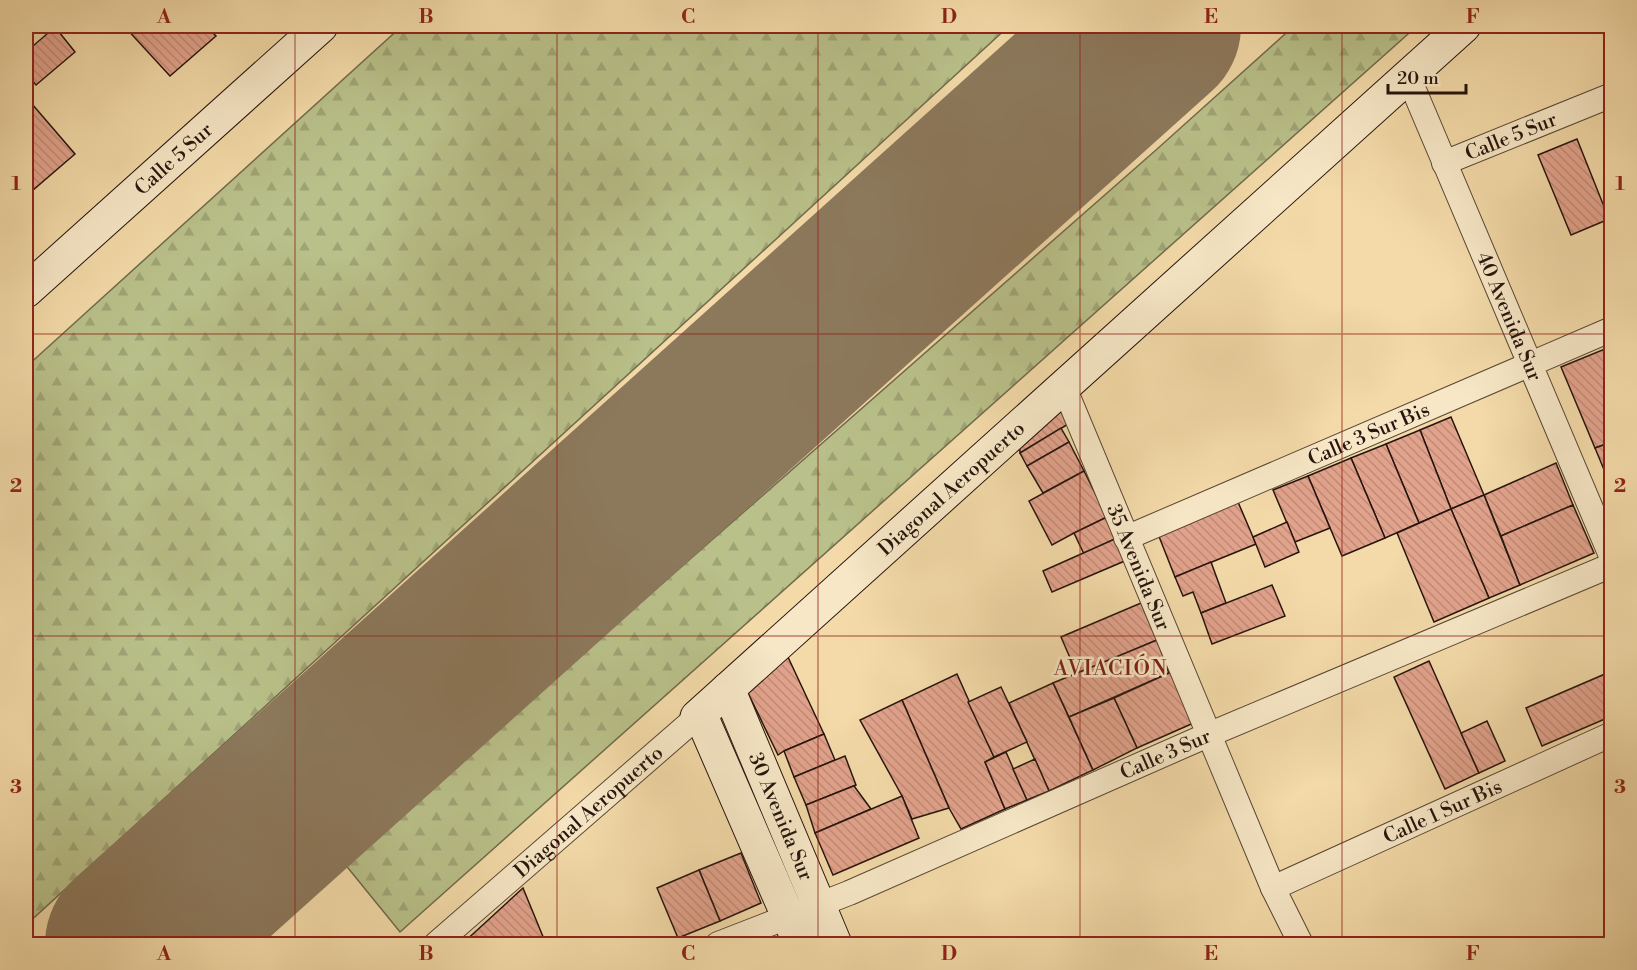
<svg xmlns="http://www.w3.org/2000/svg" width="1637" height="970" viewBox="0 0 1637 970" font-family="'Libre Bodoni',serif">
  <style>
    .forest { fill: url(#forest-firs); stroke: #706a4c; stroke-width: 1.5 }
    .lines { fill: none; stroke-linecap: round; stroke-linejoin: round }
    .runway { stroke: #8c785b; stroke-width: 174 }
    .building { fill: url(#building-back-hatch); stroke: #26150e; stroke-width: 1.5 }
    .street-casing { stroke: #594634; stroke-width: 26 }
    .secondary-casing { stroke: #26150e; stroke-width: 35 }
    .street { stroke: #f7e7c6; stroke-width: 24 }
    .secondary { stroke: #f7e7c6; stroke-width: 33 }
    .grid { fill: none; stroke: #8f2418; stroke-width: 1.5; stroke-opacity: 0.55 }
    .labels { text-anchor: middle; stroke-width: 5; stroke-linejoin: round; paint-order: stroke }
    .street-label { font-size: 20px; fill: #26150e; stroke: #f7e7c6 }
    .neighbourhood-label { font-size: 21px; letter-spacing: 1.5px; fill: #7a1f14; stroke: #f7e7c6 }
    .neatline { fill: none; stroke: #8f2418; stroke-width: 2 }
    .grid-label { font-size: 20px; text-anchor: middle; font-weight: bold; fill: #8f2418 }
  </style>
  <defs>
    <pattern id="forest-firs" width="22" height="20" patternUnits="userSpaceOnUse" patternTransform="scale(1.5)"><rect width="22" height="20" fill="#b9c089"/><path d="M5 1l3.5 6h-7zM16 11l3.5 6h-7z" fill="#9fa475"/></pattern>
    <pattern id="building-back-hatch" width="6" height="6" patternUnits="userSpaceOnUse" patternTransform="scale(1.5)"><rect width="6" height="6" fill="#e2a38c"/><path d="M-1 5l2 2M0 0l6 6M5-1l2 2" fill="none" stroke="#c28b78"/></pattern>
  </defs>
  <rect width="100%" height="100%" fill="#f3daa8"/>
  <filter id="stains"><feTurbulence type="fractalNoise" baseFrequency=".00333" numOctaves="4"/><feColorMatrix values="0 0 0 0 .2 0 0 0 0 .09 0 0 0 0 .02 0 0 0 .5 -.17"/></filter>
  <radialGradient id="worn" r=".72"><stop offset=".6" stop-color="#630" stop-opacity="0"/><stop offset="1" stop-color="#630" stop-opacity=".3"/></radialGradient>
  <g class="forest">
    <polygon points="402,26 1009,26 26,925 26,367"/>
    <polygon points="1294,26 1417,26 400,932 344,863 1156,150"/>
  </g>
  <g class="lines">
    <polyline class="runway" points="132,944 1154,26"/>
  </g>
  <g class="building">
    <polygon points="124,26 206,26 216,36 170,76"/>
    <polygon points="55,27 75,52 36,85 26,73 26,52"/>
    <polygon points="26,97 75,154 26,196"/>
    <polygon points="1577,139 1609,219 1571,235 1538,155"/>
    <polygon points="1612,346 1612,442 1595,448 1561,367"/>
    <polygon points="1057,407 1070,423 1020,453 1019,434"/>
    <polygon points="1451,417 1484,495 1451,509 1420,430"/>
    <polygon points="1061,428 1069,442 1027,466 1020,453"/>
    <polygon points="1420,430 1451,509 1419,523 1386,444"/>
    <polygon points="1069,442 1084,471 1043,493 1027,466"/>
    <polygon points="1612,442 1612,489 1595,448"/>
    <polygon points="1386,444 1419,523 1385,538 1351,458"/>
    <polygon points="1351,458 1385,538 1342,556 1308,476"/>
    <polygon points="1556,463 1573,505 1501,536 1484,495"/>
    <polygon points="1084,471 1107,517 1074,533 1052,545 1029,501"/>
    <polygon points="1308,476 1330,528 1295,542 1273,490"/>
    <polygon points="1484,495 1520,585 1489,598 1451,509"/>
    <polygon points="1238,502 1256,544 1175,577 1158,534"/>
    <polygon points="1573,505 1594,553 1520,585 1501,536"/>
    <polygon points="1451,509 1489,598 1434,622 1397,533"/>
    <polygon points="1107,517 1117,538 1084,554 1074,533"/>
    <polygon points="1287,522 1299,552 1265,567 1253,537"/>
    <polygon points="1117,538 1127,560 1052,592 1043,571"/>
    <polygon points="1211,562 1226,603 1201,613 1193,592 1183,596 1175,577"/>
    <polygon points="1272,585 1285,616 1212,644 1201,613"/>
    <polygon points="1141,603 1157,640 1077,674 1061,637"/>
    <polygon points="1157,640 1169,673 1069,717 1053,683"/>
    <polygon points="787,655 824,734 784,751 778,755 748,693"/>
    <polygon points="1429,661 1479,773 1445,789 1394,677"/>
    <polygon points="1174,669 1198,721 1137,748 1114,698 1169,673"/>
    <polygon points="1612,671 1612,716 1542,746 1526,708"/>
    <polygon points="957,674 994,757 985,762 1005,809 961,829 949,808 902,700"/>
    <polygon points="1053,683 1093,770 1049,791 1009,703"/>
    <polygon points="1001,687 1027,742 994,757 968,702"/>
    <polygon points="1114,698 1137,748 1093,770 1069,717"/>
    <polygon points="902,700 949,808 912,819 902,796 860,720"/>
    <polygon points="1487,721 1505,761 1479,773 1461,733"/>
    <polygon points="824,734 835,760 794,777 784,751"/>
    <polygon points="1006,752 1027,800 1005,809 985,762"/>
    <polygon points="845,756 856,785 806,805 794,777"/>
    <polygon points="1035,759 1049,791 1027,800 1013,769"/>
    <polygon points="856,785 854,786 871,809 815,833 806,805"/>
    <polygon points="902,796 919,838 833,875 815,833"/>
    <polygon points="741,853 761,903 720,921 699,870"/>
    <polygon points="699,870 720,921 678,938 657,888"/>
    <polygon points="523,888 546,944 462,944"/>
  </g>
  <g class="lines">
    <g class="street-casing">
      <g id="street">
        <path id="s1" d="M1408,76l204,482"/>
        <path id="s2" d="M1444,163l168,-68"/>
        <path id="s3" d="M1064,387l209,501 28,56"/>
        <path id="s4" d="M1126,538l486,-209"/>
        <path id="s5" d="M1273,888l339,-154"/>
        <path id="s6" d="M436,944l261,-227"/>
        <path id="s7" d="M718,944l131,-51 352,-155 411,-173"/>
      </g>
    </g>
    <g class="secondary-casing">
      <g id="secondary">
        <path id="s8" d="M26,291l295,-265"/>
        <path id="s9" d="M728,689l107,255"/>
        <path id="s10" d="M800,944l-95,-219 -8,-8 767,-691"/>
      </g>
    </g>
    <use href="#street" class="street"/>
    <use href="#secondary" class="secondary"/>
  </g>
  <path class="grid" d="M295,26v918M557,26v918M818,26v918M1080,26v918M1342,26v918M26,334h1586M26,636h1586"/>
  <g class="labels">
    <g class="street-label">
      <text dy="7" stroke="none"><textPath href="#s2" startOffset="72">Calle 5 Sur</textPath></text>
      <text dy="7" stroke="none"><textPath href="#s8" startOffset="198">Calle 5 Sur</textPath></text>
      <text dy="7" stroke="none"><textPath href="#s1" startOffset="261">40 Avenida Sur</textPath></text>
      <text dy="7" stroke="none"><textPath href="#s4" startOffset="264">Calle 3 Sur Bis</textPath></text>
      <text dy="7" stroke="none"><textPath href="#s10" startOffset="592">Diagonal Aeropuerto</textPath></text>
      <text dy="7" stroke="none"><textPath href="#s3" startOffset="195">35 Avenida Sur</textPath></text>
      <text dy="7" stroke="none"><textPath href="#s7" startOffset="486">Calle 3 Sur</textPath></text>
      <text dy="7" stroke="none"><textPath href="#s6" startOffset="202">Diagonal Aeropuerto</textPath></text>
      <text dy="7" stroke="none"><textPath href="#s5" startOffset="186">Calle 1 Sur Bis</textPath></text>
      <text dy="7" stroke="none"><textPath href="#s9" startOffset="138">30 Avenida Sur</textPath></text>
    </g>
    <g class="neighbourhood-label">
      <text x="1111" y="675">AVIACIÓN</text>
    </g>
  </g>
  <rect width="1637" height="970" fill="none" stroke="#f3daa8" stroke-width="66"/>
  <path d="M1388 84v9h78v-9" fill="none" stroke="#26150e" stroke-width="3"/>
  <text x="1397" y="84" font-size="18" fill="#26150e" stroke="#f7e7c6" stroke-width="4.5" paint-order="stroke">20 m</text>
  <rect x="33" y="33" width="1571" height="904" class="neatline"/>
  <g class="grid-label">
    <text x="164" y="23">A</text>
    <text x="426" y="23">B</text>
    <text x="688" y="23">C</text>
    <text x="949" y="23">D</text>
    <text x="1211" y="23">E</text>
    <text x="1473" y="23">F</text>
    <text x="16" y="190">1</text>
    <text x="1620" y="190">1</text>
    <text x="16" y="492">2</text>
    <text x="1620" y="492">2</text>
    <text x="16" y="793">3</text>
    <text x="1620" y="793">3</text>
    <text x="164" y="960">A</text>
    <text x="426" y="960">B</text>
    <text x="688" y="960">C</text>
    <text x="949" y="960">D</text>
    <text x="1211" y="960">E</text>
    <text x="1473" y="960">F</text>
  </g>
  <rect width="100%" height="100%" filter="url(#stains)"/>
  <rect width="100%" height="100%" fill="url(#worn)"/>
</svg>
